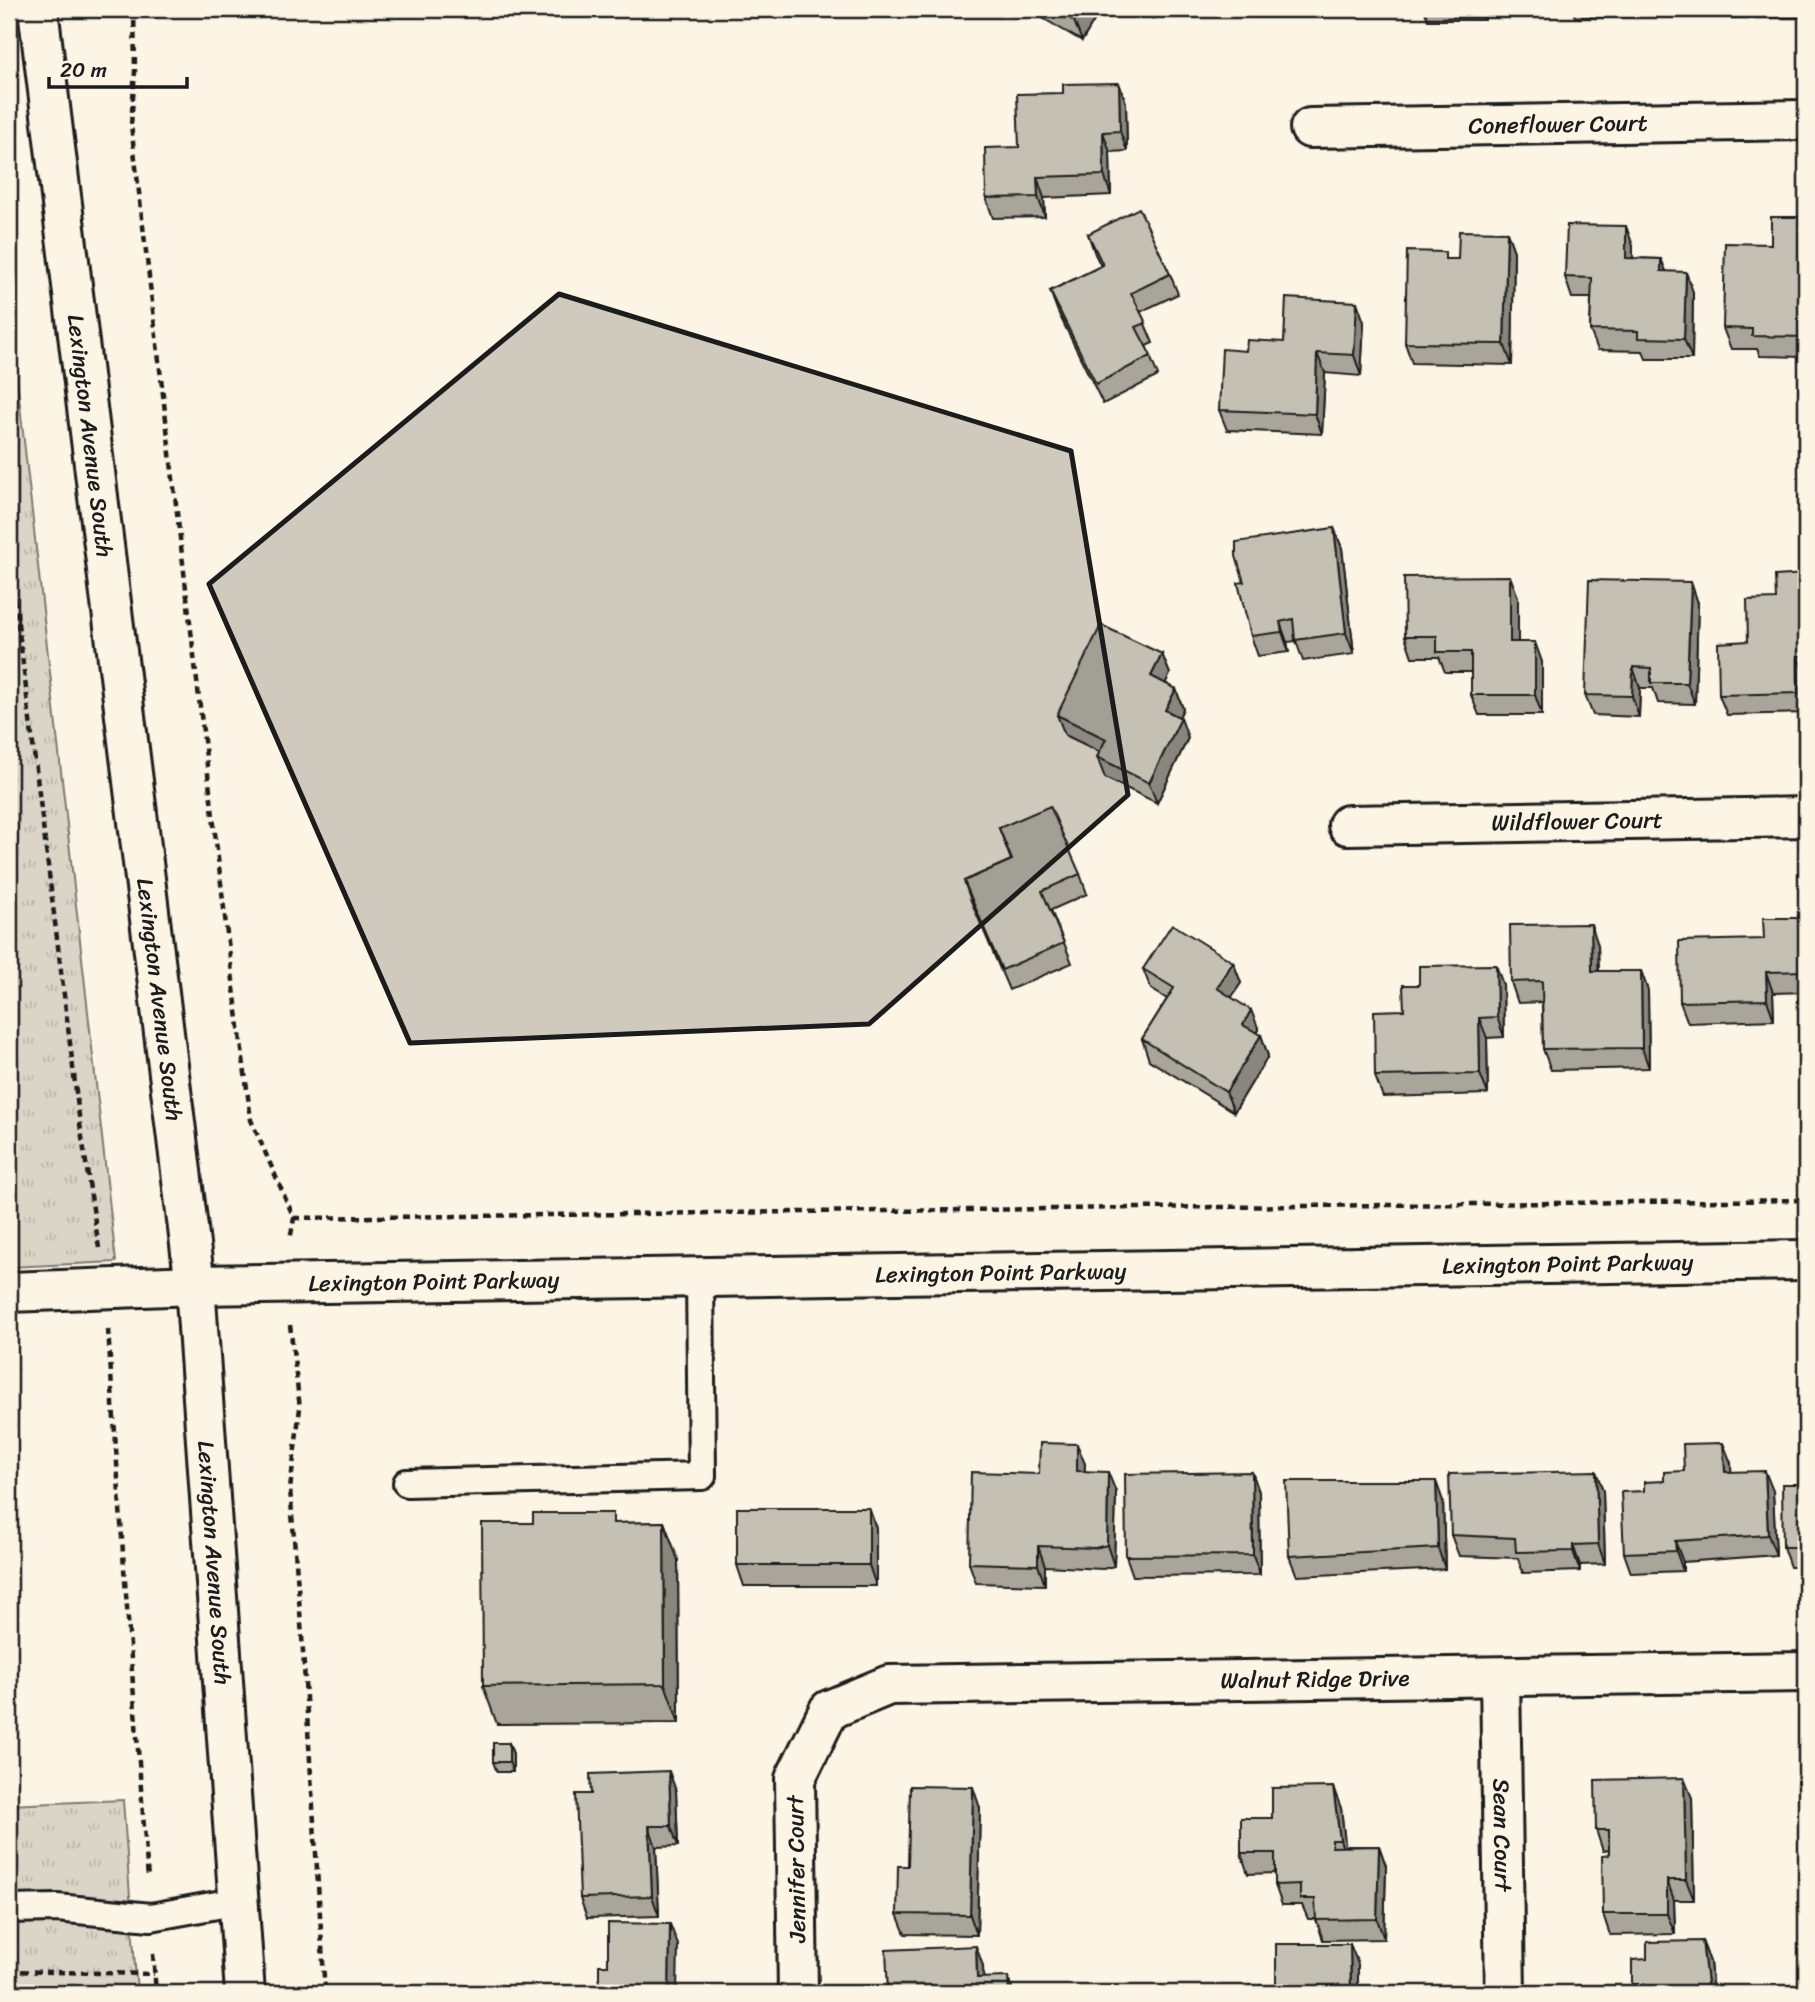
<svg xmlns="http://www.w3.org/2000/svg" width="1815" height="2002" viewBox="0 0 1815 2002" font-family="Sriracha,sans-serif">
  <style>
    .grass { fill: url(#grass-tufts); stroke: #7c7872; stroke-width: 2 }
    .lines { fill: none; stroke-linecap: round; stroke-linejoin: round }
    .lane-casing { stroke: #1c1c1c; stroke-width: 32 }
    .street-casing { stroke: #1c1c1c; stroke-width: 44 }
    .secondary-casing { stroke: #1c1c1c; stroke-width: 44 }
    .path { stroke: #1c1c1c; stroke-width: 4.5; stroke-dasharray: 7 5; stroke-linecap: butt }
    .lane { stroke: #fcf5e5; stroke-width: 26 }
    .street { stroke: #fcf5e5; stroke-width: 38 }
    .secondary { stroke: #fcf5e5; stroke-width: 38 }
    .wall { fill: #a9a59a; stroke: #1c1c1c; stroke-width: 2 }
    .shaded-wall { fill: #89867d; stroke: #1c1c1c; stroke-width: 2 }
    .building { fill: #c4c0b3; stroke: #1c1c1c; stroke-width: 2 }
    .marked { fill: #1c1c1c; fill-opacity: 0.2; stroke: #1c1c1c; stroke-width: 5; stroke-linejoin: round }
    .labels { text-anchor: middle; stroke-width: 7; stroke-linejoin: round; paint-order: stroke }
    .street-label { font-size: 23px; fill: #1c1c1c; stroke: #fcf5e5 }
  </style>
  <defs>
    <pattern id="grass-tufts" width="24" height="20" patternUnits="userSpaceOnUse" patternTransform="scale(1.75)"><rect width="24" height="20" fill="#dbd5c8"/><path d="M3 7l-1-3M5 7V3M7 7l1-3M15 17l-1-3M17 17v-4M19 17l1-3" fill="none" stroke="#bbb6ab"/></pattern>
  </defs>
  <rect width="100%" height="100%" fill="#fcf5e5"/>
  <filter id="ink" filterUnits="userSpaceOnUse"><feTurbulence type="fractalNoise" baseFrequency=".0143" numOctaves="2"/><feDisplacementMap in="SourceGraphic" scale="14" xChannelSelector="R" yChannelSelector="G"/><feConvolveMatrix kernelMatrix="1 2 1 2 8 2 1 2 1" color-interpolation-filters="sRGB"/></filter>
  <g filter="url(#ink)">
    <g class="grass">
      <polygon points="9,307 116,1262 9,1267"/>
      <polygon points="123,1800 137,1993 9,1993 9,1805"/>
    </g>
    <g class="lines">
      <g class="lane-casing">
        <g id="lane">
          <polyline points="407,1483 702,1476 700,1277"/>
          <polyline points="9,1909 57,1908 151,1917 239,1901"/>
        </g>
      </g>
      <g class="street-casing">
        <g id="street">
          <path id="s1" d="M1310,128l496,-8"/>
          <path id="s2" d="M1348,825l458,-8"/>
          <path id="s3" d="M9,1292l186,-7 1611,-25"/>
          <path id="s4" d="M1500,1677l5,316"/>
          <path id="s5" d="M798,1993l-3,-214 34,-69 60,-25 917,-13"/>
        </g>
      </g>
      <g class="secondary-casing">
        <g id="secondary">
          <path id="s6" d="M38,9l157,1276 50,708"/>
        </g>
      </g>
      <g class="path">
        <polyline points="134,9 135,71 131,125 227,934 251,1120 294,1218 290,1240"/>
        <polyline points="9,551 80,1124 99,1248"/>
        <polyline points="294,1218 1806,1200"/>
        <polyline points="290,1325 300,1408 290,1489 302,1636 325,1993"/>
        <polyline points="108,1329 124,1568 148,1879"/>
        <polyline points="153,1954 156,1993"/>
        <polyline points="9,1971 154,1974"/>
      </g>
      <use href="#lane" class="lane"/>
      <use href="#street" class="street"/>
      <use href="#secondary" class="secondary"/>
    </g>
    <g class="wall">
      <polygon points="1027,9 1101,9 1082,41"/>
      <polygon points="1137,9 1158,9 1153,18"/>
      <polygon points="1424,9 1485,9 1485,20 1428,20"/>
      <polygon points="1572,9 1649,9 1649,16 1575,17"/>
      <polygon points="1728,9 1806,9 1806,17 1731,18"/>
      <polygon points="1119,83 1126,103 1127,151 1110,152 1111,195 1044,198 1045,217 993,218 986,198 1019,147 1063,93"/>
      <polygon points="1806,217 1806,357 1760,356 1757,349 1731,349 1723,328 1771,244"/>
      <polygon points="1507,232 1514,252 1512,365 1412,363 1405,343 1448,259 1458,259"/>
      <polygon points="1088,234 1170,274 1178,294 1140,312 1153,343 1146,346 1158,376 1103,404 1058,312 1050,291 1101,266 1095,254"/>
      <polygon points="1633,246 1633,258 1661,259 1666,271 1693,292 1692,359 1646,359 1643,351 1598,350 1590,330 1591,298 1572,298 1565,277"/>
      <polygon points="1364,322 1361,376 1325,373 1322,434 1227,430 1219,410 1284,342"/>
      <polygon points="1334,528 1342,548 1354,654 1303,661 1296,641 1287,642 1289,652 1258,656 1251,636 1244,582"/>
      <polygon points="1806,574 1806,677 1805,677 1806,713 1727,715 1719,695 1748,641 1776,599"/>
      <polygon points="1518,597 1518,642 1542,662 1542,715 1479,715 1471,695 1471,672 1445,672 1439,657 1412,657 1405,636"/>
      <polygon points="1698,603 1695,704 1658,703 1653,688 1640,688 1639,717 1593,715 1585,695"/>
      <polygon points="1162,654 1170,674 1165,683 1176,689 1183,709 1179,717 1188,738 1157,803 1105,778 1097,757 1100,752 1065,735 1057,715"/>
      <polygon points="999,828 1080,874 1087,894 1051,910 1072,963 1009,990 971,901 964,881 1011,860"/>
      <polygon points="1806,918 1806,992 1773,993 1774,1020 1688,1023 1680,1002 1764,939"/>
      <polygon points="1598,945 1599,971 1641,971 1648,991 1649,1068 1551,1070 1543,1049 1542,1002 1518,1003 1511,982"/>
      <polygon points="1233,962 1241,983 1231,997 1259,1030 1257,1033 1261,1035 1268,1056 1234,1112 1149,1060 1142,1039 1167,999 1151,989 1143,969"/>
      <polygon points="1503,985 1504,1037 1487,1038 1488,1094 1383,1097 1375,1076"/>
      <polygon points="1731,1463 1731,1472 1773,1491 1776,1555 1683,1562 1683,1571 1631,1573 1624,1553 1644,1491 1684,1471"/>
      <polygon points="1085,1464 1084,1472 1116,1492 1114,1566 1103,1569 1045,1566 1045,1585 976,1583 969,1563 1039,1474"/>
      <polygon points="1252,1472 1259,1492 1260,1575 1133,1576 1126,1556"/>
      <polygon points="1806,1484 1806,1567 1790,1567 1783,1547"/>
      <polygon points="1603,1491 1605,1564 1580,1565 1580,1571 1523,1573 1518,1558 1459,1556 1451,1535"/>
      <polygon points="1443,1501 1445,1569 1297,1576 1289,1556"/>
      <polygon points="869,1508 876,1528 876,1586 744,1586 737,1565"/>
      <polygon points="664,1522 678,1560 679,1723 497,1724 483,1686 616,1523"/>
      <polygon points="509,1743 513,1754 513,1772 497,1772 493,1762"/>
      <polygon points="676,1791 678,1846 656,1847 659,1916 587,1918 580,1898 591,1794"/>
      <polygon points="1692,1798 1694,1900 1674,1900 1675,1934 1610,1935 1603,1914 1609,1850 1603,1851 1596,1830"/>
      <polygon points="980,1808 977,1935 905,1934 897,1914 908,1866"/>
      <polygon points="1341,1808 1345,1846 1379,1846 1386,1866 1384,1939 1323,1940 1316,1919 1308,1919 1302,1905 1282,1905 1275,1885 1275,1873 1248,1874 1241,1853 1272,1818"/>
      <polygon points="1702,1941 1710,1962 1713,1993 1635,1993 1632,1984 1647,1959"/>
    </g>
    <g class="shaded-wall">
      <polygon points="1081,9 1101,9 1082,41 1074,21"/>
      <polygon points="1149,9 1158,9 1153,18"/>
      <polygon points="1481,9 1485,9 1485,20"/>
      <polygon points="1119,83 1126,103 1127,151 1120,131"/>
      <polygon points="1103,132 1110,152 1111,195 1104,175"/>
      <polygon points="1037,177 1044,198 1045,217 1038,197"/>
      <polygon points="1626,226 1633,246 1633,279 1626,258"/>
      <polygon points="1507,232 1514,252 1512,365 1504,344"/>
      <polygon points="1661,259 1669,279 1661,271"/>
      <polygon points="1686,272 1693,292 1692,359 1684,339"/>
      <polygon points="1357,302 1364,322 1361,376 1354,355"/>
      <polygon points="1317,353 1325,373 1322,434 1315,414"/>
      <polygon points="1334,528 1342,548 1354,654 1346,633"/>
      <polygon points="1510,576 1518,597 1518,662 1510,642"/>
      <polygon points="1691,582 1698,603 1695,704 1687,683"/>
      <polygon points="1280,622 1287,642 1289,652 1282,632"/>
      <polygon points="1535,642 1542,662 1542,715 1535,695"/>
      <polygon points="1162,654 1170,674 1159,697 1151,676"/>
      <polygon points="1798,656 1805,677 1806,713 1799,693"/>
      <polygon points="1633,667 1640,688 1639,717 1632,696"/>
      <polygon points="1176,689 1183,709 1172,731 1165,710"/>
      <polygon points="1181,718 1188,738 1157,803 1149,783"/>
      <polygon points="1591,924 1598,945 1599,992 1592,971"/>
      <polygon points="1233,962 1241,983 1224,1009 1217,988"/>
      <polygon points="1496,965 1503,985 1504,1037 1497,1017"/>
      <polygon points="1641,971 1648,991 1649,1068 1642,1048"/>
      <polygon points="1766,972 1773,993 1774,1020 1767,1000"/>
      <polygon points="1251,1010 1259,1030 1250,1045 1243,1025"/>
      <polygon points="1479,1018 1487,1038 1488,1094 1480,1074"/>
      <polygon points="1261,1035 1268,1056 1234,1112 1226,1092"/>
      <polygon points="1723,1443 1731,1463 1732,1492 1725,1472"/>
      <polygon points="1077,1444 1085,1464 1084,1492 1077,1471"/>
      <polygon points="1596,1471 1603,1491 1605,1564 1598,1544"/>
      <polygon points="1765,1471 1773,1491 1776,1555 1768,1535"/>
      <polygon points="1108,1472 1116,1492 1114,1566 1107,1545"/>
      <polygon points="1252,1472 1259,1492 1260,1575 1253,1555"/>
      <polygon points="1436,1481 1443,1501 1445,1569 1438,1548"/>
      <polygon points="869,1508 876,1528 876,1586 869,1565"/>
      <polygon points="664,1522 678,1560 679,1723 665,1684"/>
      <polygon points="1675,1541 1683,1562 1683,1571 1676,1551"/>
      <polygon points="1573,1545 1580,1565 1580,1571 1573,1551"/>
      <polygon points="1038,1546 1045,1566 1045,1585 1038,1565"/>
      <polygon points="509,1743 513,1754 513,1772 509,1762"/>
      <polygon points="669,1771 676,1791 678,1846 671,1826"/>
      <polygon points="1684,1778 1692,1798 1694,1900 1686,1880"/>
      <polygon points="973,1787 980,1808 977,1935 970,1915"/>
      <polygon points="1333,1787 1341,1808 1347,1860 1340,1840"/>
      <polygon points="649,1826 656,1847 659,1916 652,1896"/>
      <polygon points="1379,1846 1386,1866 1384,1939 1377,1919"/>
      <polygon points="1667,1880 1674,1900 1675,1934 1667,1914"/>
      <polygon points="670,1924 678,1945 677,1993 669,1993"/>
      <polygon points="1702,1941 1710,1962 1713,1993 1708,1993"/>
      <polygon points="1350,1944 1358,1964 1358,1993 1351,1993"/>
      <polygon points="976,1946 983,1966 984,1993 977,1978"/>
      <polygon points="1008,1977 1014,1993 1009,1993"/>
    </g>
    <g class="building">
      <polygon points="1054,9 1081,9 1074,21"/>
      <polygon points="1119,83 1120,131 1103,132 1104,175 1037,177 1038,197 986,198 985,148 1019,147 1017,94 1063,93 1063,84"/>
      <polygon points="1139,208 1170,274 1131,293 1146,323 1136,327 1151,356 1096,384 1050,291 1103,265 1088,234"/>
      <polygon points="1771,217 1806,217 1806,337 1752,336 1752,329 1723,328 1725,243 1771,244"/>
      <polygon points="1567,225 1626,226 1626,258 1661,259 1661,271 1686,272 1684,339 1638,338 1638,331 1590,330 1592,278 1565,277"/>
      <polygon points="1459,231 1507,232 1504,344 1405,343 1407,251 1445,252 1445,259 1458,259"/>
      <polygon points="1286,298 1357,302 1354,355 1317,353 1315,414 1219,410 1222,349 1246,351 1247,340 1284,342"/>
      <polygon points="1334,528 1346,633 1295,640 1293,619 1280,622 1282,632 1251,636 1238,583 1244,582 1236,556 1236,542"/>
      <polygon points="1806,574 1806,656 1798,656 1799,693 1719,695 1718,643 1748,641 1747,600 1776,599 1775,576"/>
      <polygon points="1510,576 1510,642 1535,642 1535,695 1471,695 1471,652 1437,652 1437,636 1405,636 1404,577"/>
      <polygon points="1589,580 1691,582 1687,683 1651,683 1651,668 1633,667 1632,696 1585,695"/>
      <polygon points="1101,625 1162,654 1151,676 1176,689 1165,710 1181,718 1149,783 1097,757 1106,739 1057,715"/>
      <polygon points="1050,806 1080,874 1042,891 1064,943 1002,970 964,881 1012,860 999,828"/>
      <polygon points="1763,918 1806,918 1806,971 1766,972 1767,1000 1680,1002 1679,941 1764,939"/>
      <polygon points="1172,924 1233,962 1217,988 1251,1010 1243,1025 1261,1035 1226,1092 1142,1039 1174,988 1143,969"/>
      <polygon points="1591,924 1592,971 1641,971 1642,1048 1543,1049 1542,981 1511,982 1510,925"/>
      <polygon points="1496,965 1497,1017 1479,1018 1480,1074 1375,1076 1374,1011 1404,1010 1403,985 1419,985 1419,966"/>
      <polygon points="1040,1443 1077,1444 1077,1471 1108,1472 1107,1545 1095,1548 1038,1546 1038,1565 969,1563 971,1472 1039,1474"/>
      <polygon points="1723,1443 1725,1472 1765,1471 1768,1535 1675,1541 1676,1551 1624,1553 1621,1492 1644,1491 1644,1482 1664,1481 1664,1472 1684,1471 1683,1444"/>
      <polygon points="1596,1471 1598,1544 1573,1545 1573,1551 1516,1552 1515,1538 1451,1535 1449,1474"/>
      <polygon points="1252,1472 1253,1555 1126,1556 1125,1474"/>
      <polygon points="1286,1481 1436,1481 1438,1548 1289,1556"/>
      <polygon points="1782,1484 1806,1484 1806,1547 1783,1547"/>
      <rect x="737" y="1508" width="132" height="57"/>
      <polygon points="533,1513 613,1513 613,1523 664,1522 665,1684 483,1686 482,1523 533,1523"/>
      <rect x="493" y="1743" width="16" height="19"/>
      <polygon points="669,1771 671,1826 649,1826 652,1896 580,1898 576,1794 591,1794 590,1774"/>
      <polygon points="1684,1778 1686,1880 1667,1880 1667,1914 1603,1914 1602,1856 1609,1855 1609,1830 1596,1830 1595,1780"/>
      <polygon points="910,1786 973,1787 970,1915 897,1914 898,1866 908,1866"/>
      <polygon points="1333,1787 1340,1840 1332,1840 1332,1847 1379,1846 1377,1919 1316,1920 1315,1899 1300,1899 1300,1884 1275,1885 1275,1853 1241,1853 1241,1818 1272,1818 1272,1788"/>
      <polygon points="608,1923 670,1924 669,1993 599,1993 599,1965 608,1965"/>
      <polygon points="1702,1941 1708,1993 1643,1993 1643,1984 1632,1984 1632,1960 1647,1959 1647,1942"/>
      <polygon points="1276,1944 1350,1944 1351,1993 1276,1993"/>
      <polygon points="976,1946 977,1978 1008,1977 1009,1993 888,1993 886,1950"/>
    </g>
  </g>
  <path class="marked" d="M559,294l512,157 57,344 -259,229 -459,19 -201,-459z"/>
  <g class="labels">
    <g class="street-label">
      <text dy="8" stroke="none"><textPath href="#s1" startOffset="248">Coneflower Court</textPath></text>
      <text dy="8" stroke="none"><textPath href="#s6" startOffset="430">Lexington Avenue South</textPath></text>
      <text dy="8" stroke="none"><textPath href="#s2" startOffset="229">Wildflower Court</textPath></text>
      <text dy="8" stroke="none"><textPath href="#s6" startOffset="998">Lexington Avenue South</textPath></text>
      <text dy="8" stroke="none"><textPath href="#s3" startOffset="1559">Lexington Point Parkway</textPath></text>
      <text dy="8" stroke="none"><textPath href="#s3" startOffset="992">Lexington Point Parkway</textPath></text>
      <text dy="8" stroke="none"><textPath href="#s3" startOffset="425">Lexington Point Parkway</textPath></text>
      <text dy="8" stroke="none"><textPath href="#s6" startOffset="1564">Lexington Avenue South</textPath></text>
      <text dy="8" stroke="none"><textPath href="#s5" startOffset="782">Walnut Ridge Drive</textPath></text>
      <text dy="8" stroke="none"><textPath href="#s4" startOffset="158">Sean Court</textPath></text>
      <text transform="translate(796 1869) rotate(-91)" y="8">Jennifer Court</text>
    </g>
  </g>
  <rect width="1815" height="2002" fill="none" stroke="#fcf5e5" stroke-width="35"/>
  <rect x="18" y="18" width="1780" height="1967" fill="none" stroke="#1c1c1c" stroke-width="2.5" filter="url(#ink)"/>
  <path d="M49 77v10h138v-10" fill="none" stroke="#1c1c1c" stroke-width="3.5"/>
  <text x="60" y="77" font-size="21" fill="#1c1c1c" stroke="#fcf5e5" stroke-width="5" paint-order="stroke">20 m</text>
</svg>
